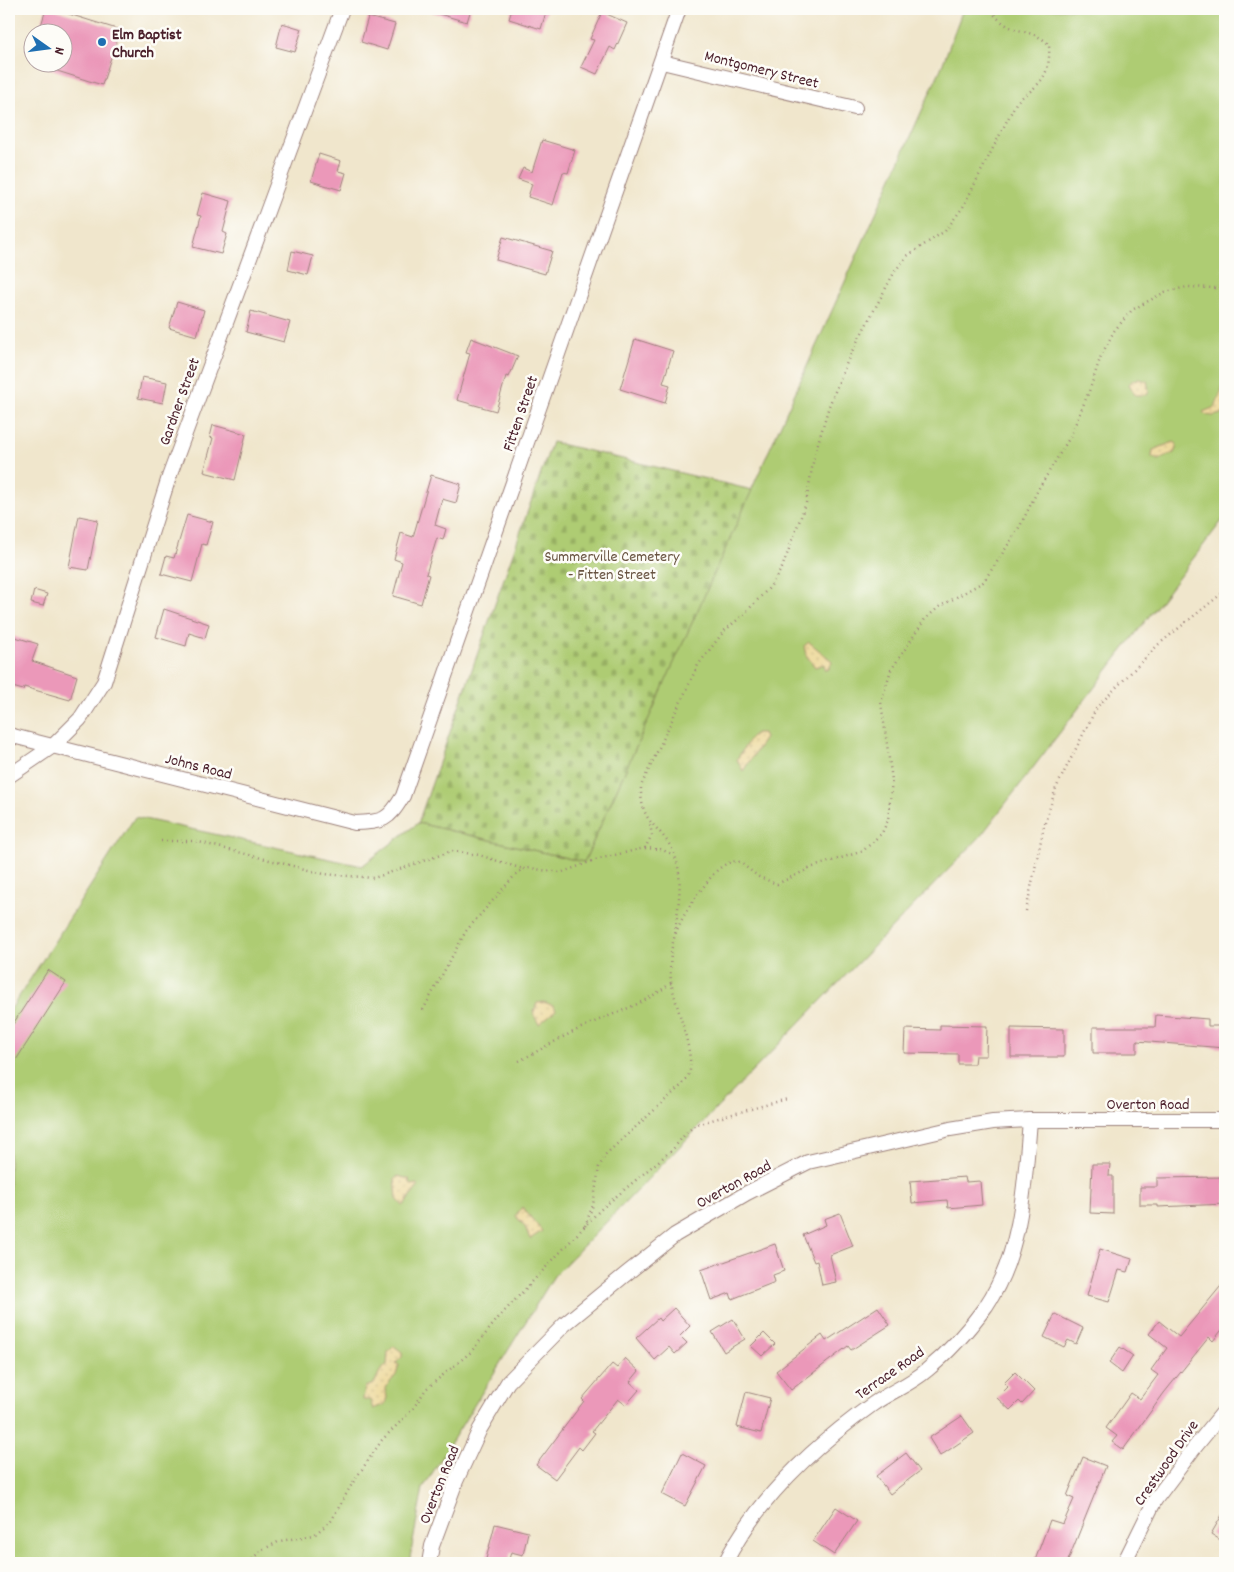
<svg xmlns="http://www.w3.org/2000/svg" width="1234" height="1572" viewBox="0 0 1234 1572" font-family="Dekko,sans-serif">
  <style>
    .green { fill: #aecc73; stroke: #7c764f }
    .sand { fill: url(#sand-dots); stroke: #9c7c64 }
    .cemetery { fill: url(#cemetery-stones); stroke: #7c764f }
    .building { fill: #eb98b9 }
    .lines { fill: none; stroke-linecap: round; stroke-linejoin: round }
    .minor-casing { stroke: #9d827c; stroke-width: 16 }
    .path { stroke: #9d827c; stroke-width: 2.5; stroke-dasharray: 1 4; stroke-linecap: butt }
    .minor { stroke: #fff; stroke-width: 14 }
    .poi-dot { fill: #1f6fb2; stroke: #fdfcf7; stroke-width: 2 }
    .labels { text-anchor: middle; stroke-width: 5; stroke-linejoin: round; paint-order: stroke }
    .poi-label { font-size: 16px; font-weight: bold; fill: #4a1f2b; stroke: #fdfcf7; text-anchor: start }
    .street-label { font-size: 16px; fill: #4a1f2b; stroke: #fdfcf7 }
    .park-label { font-size: 16px; fill: #685341; stroke: #fdfcf7 }
  </style>
  <defs>
    <pattern id="sand-dots" width="8" height="8" patternUnits="userSpaceOnUse" patternTransform="scale(1.25)"><rect width="8" height="8" fill="#eeda9e"/><path d="M2 2h.1M6 6h.1" fill="none" stroke="#cebb88" stroke-width="1.8" stroke-linecap="round"/></pattern>
    <pattern id="cemetery-stones" width="16" height="16" patternUnits="userSpaceOnUse" patternTransform="scale(1.25)"><rect width="16" height="16" fill="#aecc73"/><path d="M2 7V4a2 2 0 0 1 4 0v3zM10 15v-3a2 2 0 0 1 4 0v3z" fill="#97af64"/></pattern>
  </defs>
  <rect width="100%" height="100%" fill="#fdfcf7"/>
  <filter id="ink" filterUnits="userSpaceOnUse"><feTurbulence type="fractalNoise" baseFrequency=".02" numOctaves="2"/><feDisplacementMap in="SourceGraphic" scale="10" xChannelSelector="R" yChannelSelector="G"/><feConvolveMatrix kernelMatrix="1 2 1 2 8 2 1 2 1" color-interpolation-filters="sRGB"/></filter>
  <filter id="wash" filterUnits="userSpaceOnUse"><feTurbulence type="fractalNoise" baseFrequency=".0096" numOctaves="4" result="noise"/><feDisplacementMap in="SourceGraphic" scale="20" xChannelSelector="R" yChannelSelector="G"/><feGaussianBlur stdDeviation="1.12" result="paint"/><feColorMatrix in="noise" values="0 0 0 0 0 0 0 0 0 0 0 0 0 0 0 0 0 1.4 0 .05"/><feComposite in="paint" operator="in"/></filter>
  <g filter="url(#wash)">
    <rect width="100%" height="100%" fill="#f0e6cc"/>
    <polygon class="green" points="963,9 1225,9 1225,517 980,837 554,1276 423,1488 409,1563 9,1563 9,1012 135,817 362,866 418,823 584,862 942,66"/>
    <g class="sand">
      <polygon points="1139,379 1147,381 1149,391 1147,395 1135,395 1129,384 1133,380"/>
      <polygon points="1225,382 1225,413 1213,416 1206,415 1203,412 1215,407"/>
      <polygon points="1174,442 1177,444 1174,453 1158,460 1152,457 1153,450"/>
      <polygon points="809,642 832,661 829,669 825,670 824,664 815,667 806,655 804,646"/>
      <polygon points="756,733 763,733 765,738 743,771 737,759 751,737"/>
      <polygon points="544,1002 554,1006 556,1010 539,1024 533,1014 537,1003"/>
      <polygon points="398,1176 409,1179 411,1185 417,1184 418,1187 403,1206 397,1199 395,1179"/>
      <polygon points="522,1207 542,1231 530,1239 525,1227 516,1216"/>
      <polygon points="394,1346 402,1352 402,1357 396,1363 399,1365 396,1375 385,1388 387,1397 385,1404 373,1409 370,1400 363,1400 365,1387 374,1384 380,1371 387,1365 388,1352"/>
    </g>
    <polygon class="cemetery" points="552,442 752,490 584,862 418,823"/>
    <g id="blocks">
      <g class="building">
        <polygon points="46,9 53,9 120,30 102,85 38,65 39,62 62,62 62,32 39,32"/>
        <polygon points="432,9 471,9 467,22 432,12"/>
        <polygon points="512,9 547,9 541,29 509,19"/>
        <polygon points="602,12 627,23 615,50 610,47 597,74 581,67 594,40 590,39"/>
        <polygon points="368,17 395,24 387,50 361,42"/>
        <polygon points="282,23 302,29 295,52 276,47"/>
        <polygon points="542,140 575,150 568,173 563,172 553,205 528,197 532,184 518,179 523,168 532,172"/>
        <polygon points="319,154 341,161 338,171 346,173 341,190 311,181"/>
        <polygon points="203,193 231,201 223,232 227,234 221,254 193,247 201,216 197,215"/>
        <polygon points="503,237 552,251 545,274 496,260"/>
        <polygon points="292,251 313,256 308,275 288,270"/>
        <polygon points="177,302 204,310 197,336 169,328"/>
        <polygon points="251,311 290,322 284,342 246,332"/>
        <polygon points="471,338 518,356 509,377 506,376 496,411 457,400 470,353 466,352"/>
        <polygon points="635,339 673,351 663,383 670,385 665,403 620,389"/>
        <polygon points="142,377 167,382 163,403 138,398"/>
        <polygon points="213,425 246,434 235,480 204,472 213,438 210,437"/>
        <polygon points="431,475 461,484 456,503 442,499 435,525 446,529 443,540 437,538 426,574 429,575 421,604 393,596 402,562 394,559 401,533 413,537"/>
        <polygon points="187,515 213,522 206,545 202,544 192,582 161,574 166,556 174,558"/>
        <polygon points="79,516 98,520 88,570 69,567"/>
        <polygon points="34,590 47,594 43,606 31,603"/>
        <polygon points="164,609 209,624 205,638 189,633 186,646 156,637"/>
        <polygon points="12,636 38,644 32,661 77,676 70,700 24,687 23,690 9,686 9,645"/>
        <polygon points="48,970 66,982 9,1071 9,1030"/>
        <polygon points="1156,1015 1208,1019 1208,1026 1225,1026 1225,1048 1137,1041 1137,1053 1093,1053 1093,1027 1155,1027"/>
        <polygon points="940,1025 987,1026 986,1056 975,1056 974,1064 958,1064 958,1054 904,1053 905,1029 940,1030"/>
        <polygon points="1011,1028 1064,1029 1064,1057 1011,1057"/>
        <polygon points="1092,1164 1110,1164 1109,1176 1113,1176 1113,1214 1090,1213"/>
        <polygon points="965,1177 966,1182 980,1181 982,1205 948,1208 947,1200 912,1203 910,1181"/>
        <polygon points="1225,1177 1225,1204 1158,1207 1158,1205 1140,1205 1140,1187 1157,1187 1157,1178"/>
        <polygon points="840,1213 853,1246 830,1255 836,1282 822,1285 817,1261 814,1262 803,1235 826,1225 824,1219"/>
        <polygon points="775,1244 784,1271 773,1275 775,1282 732,1299 730,1293 711,1300 701,1270"/>
        <polygon points="1100,1249 1132,1259 1128,1272 1119,1270 1109,1302 1087,1296"/>
        <polygon points="1225,1281 1225,1326 1213,1341 1209,1337 1164,1393 1123,1450 1112,1442 1117,1436 1106,1428 1131,1393 1140,1399 1158,1375 1151,1370 1167,1348 1149,1334 1159,1321 1179,1337"/>
        <polygon points="878,1307 890,1325 851,1350 848,1346 791,1390 776,1371 822,1335 826,1341"/>
        <polygon points="674,1308 690,1326 680,1336 687,1343 675,1354 669,1347 655,1360 636,1338 658,1318 660,1321"/>
        <polygon points="1055,1314 1083,1328 1076,1344 1068,1340 1064,1347 1044,1337"/>
        <polygon points="733,1319 745,1339 724,1352 712,1332"/>
        <polygon points="764,1333 775,1344 762,1356 751,1346"/>
        <polygon points="1120,1347 1133,1356 1122,1373 1109,1363"/>
        <polygon points="625,1358 639,1371 630,1382 639,1390 626,1405 618,1399 592,1431 595,1433 582,1450 579,1447 555,1479 536,1465 584,1401 582,1399 612,1364 617,1368"/>
        <polygon points="1015,1372 1034,1391 1022,1404 1019,1401 1010,1410 997,1398 1008,1387 1004,1383"/>
        <polygon points="746,1392 770,1398 761,1433 737,1427"/>
        <polygon points="962,1416 974,1433 940,1456 929,1438"/>
        <polygon points="682,1453 706,1466 685,1506 662,1494"/>
        <polygon points="906,1453 920,1471 890,1494 876,1476"/>
        <polygon points="1083,1457 1106,1466 1067,1563 1034,1563 1050,1520 1063,1524 1074,1499 1067,1496"/>
        <polygon points="836,1507 857,1521 834,1555 813,1541"/>
        <polygon points="1225,1510 1225,1543 1211,1534"/>
        <polygon points="495,1524 528,1532 523,1555 511,1552 508,1563 485,1563"/>
      </g>
    </g>
  </g>
  <g filter="url(#ink)">
    <use href="#blocks" fill-opacity="0" stroke="#9d827c" stroke-width="1"/>
    <g class="lines">
      <g class="minor-casing">
        <g id="minor">
          <polyline points="662,62 855,108"/>
          <path d="M9,735l346,88c28,-1 33,-2 48,-27l276,-787"/>
          <polyline points="9,776 53,746 80,719 104,682 169,477 342,9"/>
          <polyline points="429,1563 432,1546 456,1481 480,1429 508,1382 565,1324 626,1274 675,1235 747,1193 808,1162 950,1129 993,1122 1030,1120 1225,1120"/>
          <path d="M725,1563c33,-65 89,-117 148,-159 17,-12 38,-20 54,-34 21,-17 43,-42 59,-64 36,-53 39,-124 44,-186"/>
          <polyline points="1124,1563 1155,1500 1195,1447 1225,1410"/>
        </g>
      </g>
      <g class="path">
        <polyline points="161,841 195,841 324,874 374,878 452,851 479,855 523,869"/>
        <polyline points="645,848 660,849 672,854"/>
        <polyline points="1026,911 1044,826 1056,788 1097,707 1159,644 1225,591"/>
        <path d="M675,933c3,-28 10,-58 -3,-84 -14,-26 -32,-25 -31,-63l57,-121 26,-34 17,-14 29,-30 12,-19 24,-65 8,-46 15,-51 21,-51 45,-84 12,-15 38,-25 18,-24 53,-104c6,-7 12,-9 18,-15 14,-12 16,-26 15,-43 -10,-12 -25,-12 -39,-18 -8,-4 -15,-11 -21,-18"/>
        <polyline points="423,1010 466,931 516,874 523,869 530,868 560,873 598,859 645,848 652,835 650,824"/>
        <path d="M519,1061c21,-11 41,-23 62,-33 34,-16 59,-21 90,-45"/>
        <path d="M585,1226l8,-21 6,-38 7,-13 77,-70c2,-3 5,-7 6,-10 7,-18 -15,-72 -18,-93 -1,-8 -1,-18 0,-27 2,-24 16,-45 30,-64 11,-14 19,-28 37,-29l21,16 18,7 36,-17 50,-16 19,-18 6,-13 4,-40 -11,-78 10,-32 34,-51 14,-12 44,-25 14,-20 23,-36 19,-38 31,-51 20,-48 11,-33 13,-25 18,-21 33,-18 22,-5 29,1 9,-3"/>
        <polyline points="249,1563 260,1551 280,1541 314,1535 331,1521 352,1484 382,1440 412,1410 426,1389 471,1352 499,1317 600,1210 673,1149 687,1132 697,1124 787,1099"/>
      </g>
      <use href="#minor" class="minor"/>
    </g>
  </g>
  <circle class="poi-dot" cx="102" cy="42" r="5"/>
  <g class="labels">
    <g class="poi-label">
      <text x="112" y="39">Elm Baptist<tspan x="112" dy="18">Church</tspan></text>
    </g>
    <g class="street-label">
      <text transform="translate(762 68) rotate(14)" y="6">Montgomery Street</text>
      <text transform="translate(178 401) rotate(-70)" y="6">Gardner Street</text>
      <text transform="translate(519 413) rotate(-71)" y="6">Fitten Street</text>
      <text transform="translate(199 765) rotate(14)" y="6">Johns Road</text>
      <text x="1148" y="1109">Overton Road</text>
      <text transform="translate(733 1183) rotate(-29)" y="6">Overton Road</text>
      <text transform="translate(889 1372) rotate(-35)" y="6">Terrace Road</text>
      <text transform="translate(1165 1462) rotate(-55)" y="6">Crestwood Drive</text>
      <text transform="translate(438 1484) rotate(-68)" y="6">Overton Road</text>
    </g>
    <g class="park-label">
      <text x="612" y="561">Summerville Cemetery<tspan x="612" dy="18">- Fitten Street</tspan></text>
    </g>
  </g>
  <rect width="1234" height="1572" fill="none" stroke="#fdfcf7" stroke-width="30"/>
  <g transform="translate(48 48) rotate(104)"><circle r="24" fill="#fdfcf7" stroke="#b5a4a5"/>
  <path d="M0-4L9 19L0 12L-9 19Z" fill="#1f6fb2"/>
  <text y="-8" font-size="14" font-weight="bold" text-anchor="middle" fill="#4a1f2b">N</text>
  </g>
</svg>
